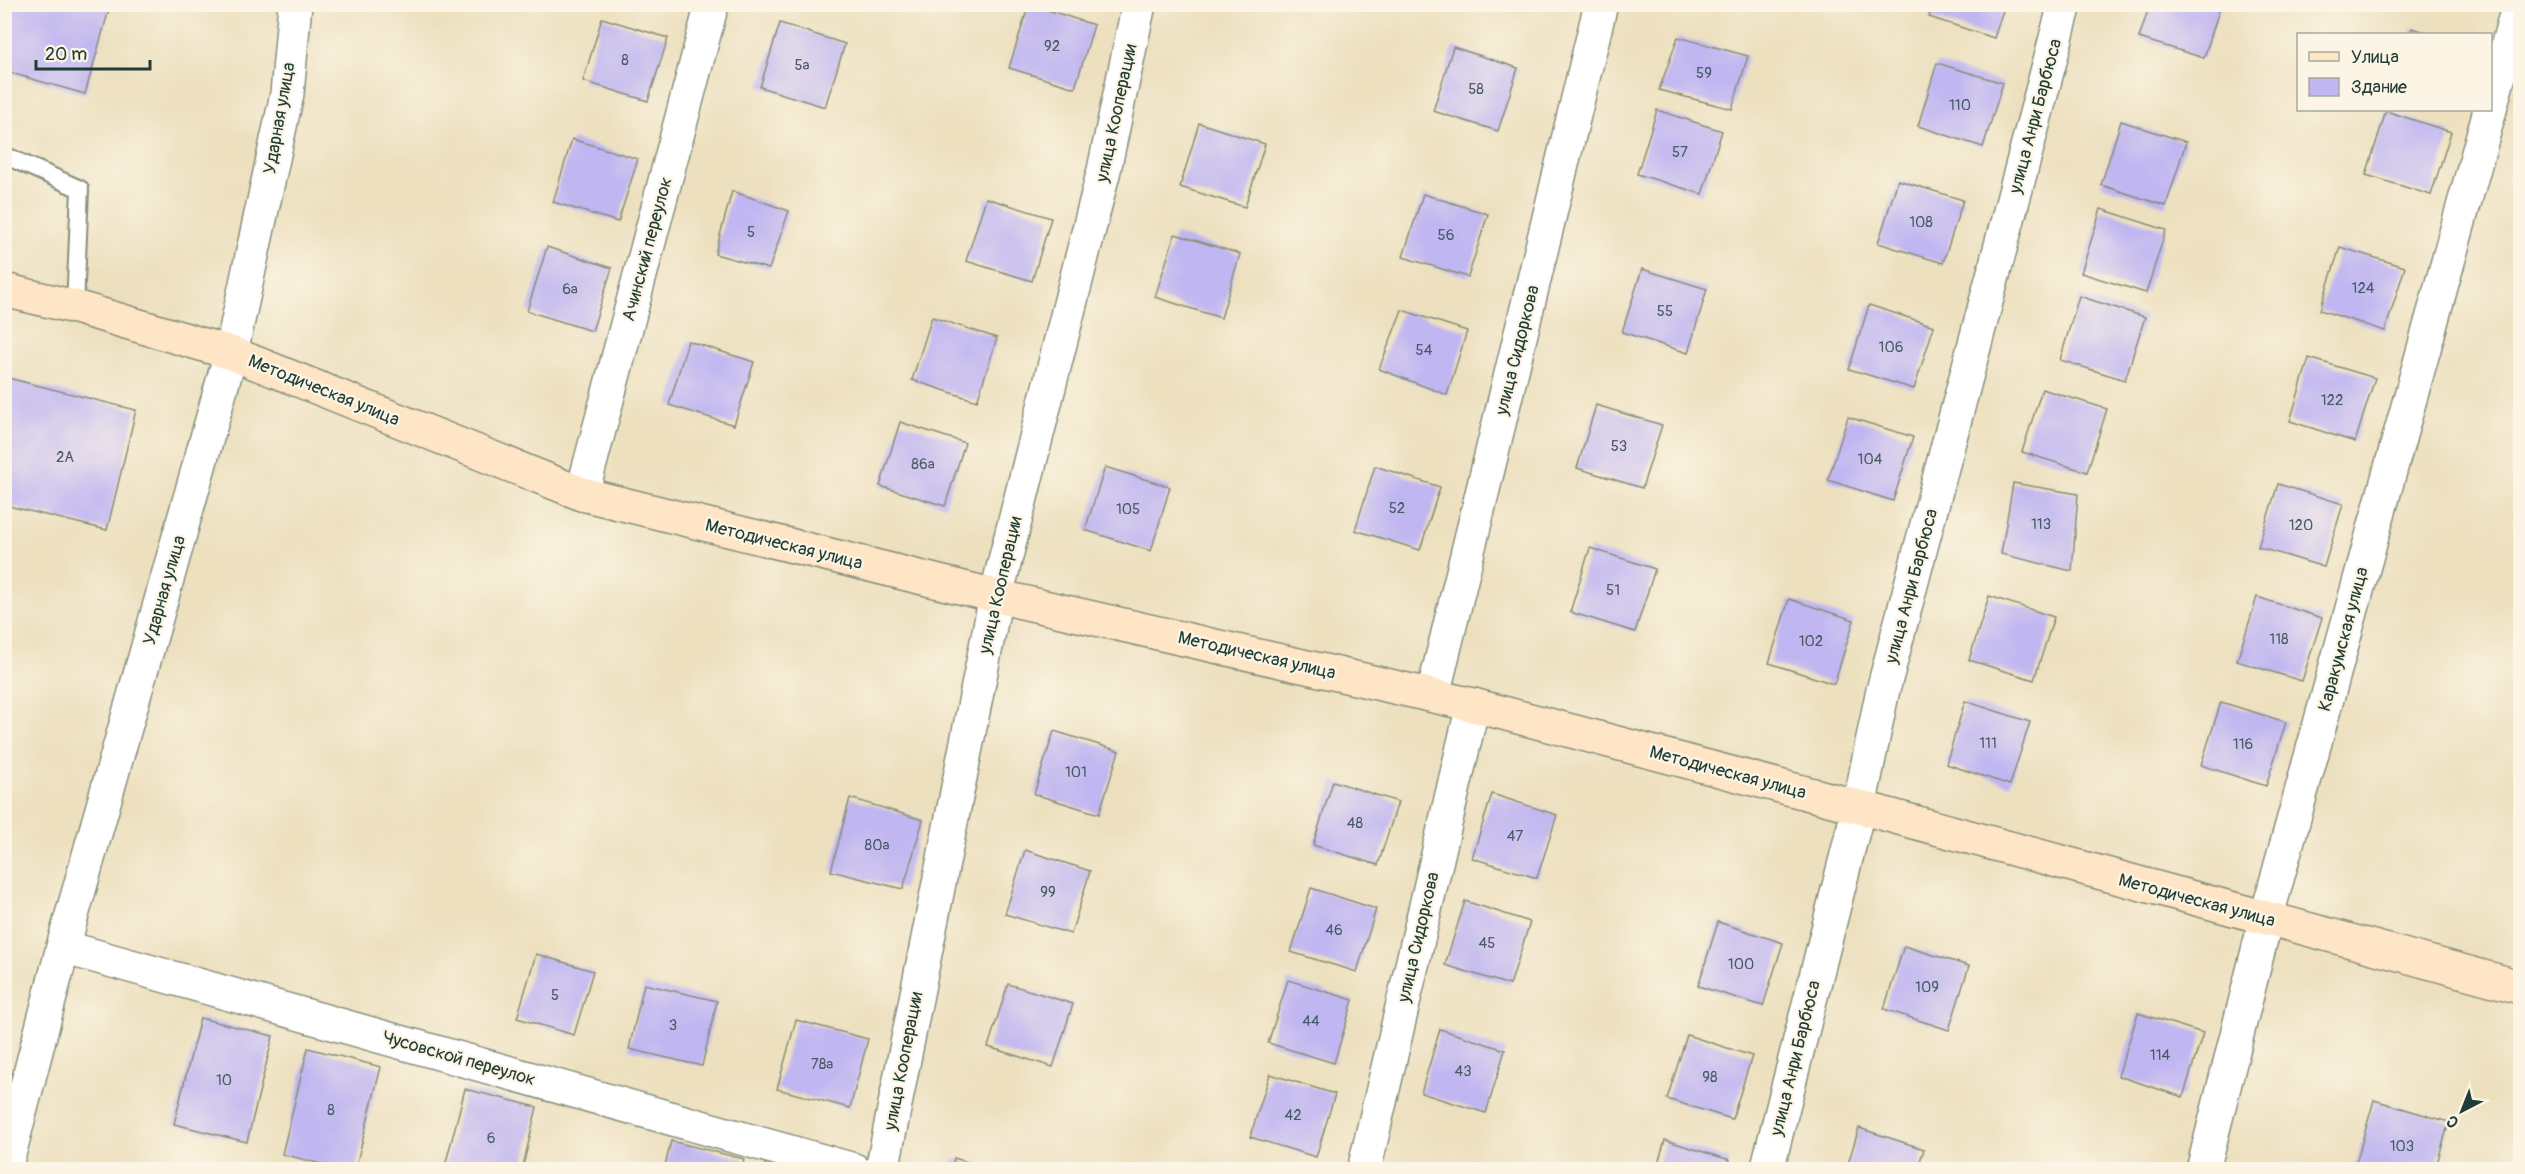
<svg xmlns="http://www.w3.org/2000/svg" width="2525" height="1174" viewBox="0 0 2525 1174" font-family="Pangolin,sans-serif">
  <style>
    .building { fill: #c0b6f1 }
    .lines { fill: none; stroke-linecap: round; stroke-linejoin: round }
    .service-casing { stroke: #868e7a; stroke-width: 20 }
    .minor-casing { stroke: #868e7a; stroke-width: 36 }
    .secondary-casing { stroke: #868e7a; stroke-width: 36 }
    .service { stroke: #fff; stroke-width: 16 }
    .minor { stroke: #fff; stroke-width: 33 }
    .secondary { stroke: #fee5c5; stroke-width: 33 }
    .labels { text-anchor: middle; stroke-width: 4.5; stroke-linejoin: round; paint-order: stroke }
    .number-label { font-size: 15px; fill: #475b63 }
    .street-label { font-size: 18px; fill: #1f3d34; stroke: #fcf5e5 }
  </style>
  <rect width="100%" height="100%" fill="#fcf5e5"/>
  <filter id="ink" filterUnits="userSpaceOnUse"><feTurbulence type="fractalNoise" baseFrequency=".0167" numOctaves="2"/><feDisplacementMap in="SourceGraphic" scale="12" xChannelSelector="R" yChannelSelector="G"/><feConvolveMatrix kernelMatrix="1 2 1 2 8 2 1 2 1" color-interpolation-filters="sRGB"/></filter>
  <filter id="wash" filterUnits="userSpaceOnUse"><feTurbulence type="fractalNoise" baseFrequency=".008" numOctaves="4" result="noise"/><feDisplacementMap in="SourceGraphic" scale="24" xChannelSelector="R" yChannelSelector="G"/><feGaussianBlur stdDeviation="1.35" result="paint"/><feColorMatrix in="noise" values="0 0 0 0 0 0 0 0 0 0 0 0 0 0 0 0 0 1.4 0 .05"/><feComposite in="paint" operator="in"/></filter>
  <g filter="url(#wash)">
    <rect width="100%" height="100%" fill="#ede0bf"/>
    <g id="blocks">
      <g class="building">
        <polygon points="4,4 110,6 85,94 4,71"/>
        <polygon points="1029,4 1094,25 1075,88 1009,68"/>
        <polygon points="1933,4 2005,4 1994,38 1929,17"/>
        <polygon points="2150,4 2221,4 2204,58 2139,38"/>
        <polygon points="602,18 668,38 648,101 583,81"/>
        <polygon points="780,23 845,44 825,107 760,87"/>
        <polygon points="2412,28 2432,34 2410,34"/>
        <polygon points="1678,37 1748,56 1732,109 1659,90"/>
        <polygon points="1453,47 1518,68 1498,131 1433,111"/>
        <polygon points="1937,63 2003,83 1983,147 1918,126"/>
        <polygon points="1657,110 1722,131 1702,194 1637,174"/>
        <polygon points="2386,111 2451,132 2431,195 2366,175"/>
        <polygon points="2121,121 2186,142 2166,206 2101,185"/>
        <polygon points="1199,123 1265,144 1245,207 1180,187"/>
        <polygon points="572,139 638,159 618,222 553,202"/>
        <polygon points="1898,180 1963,200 1943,263 1878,243"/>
        <polygon points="732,191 789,211 769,269 715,254"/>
        <polygon points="1423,194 1488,214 1468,277 1403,257"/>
        <polygon points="986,198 1051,218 1032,281 966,261"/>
        <polygon points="2101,209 2166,230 2146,293 2081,273"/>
        <polygon points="1175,234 1240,254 1221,318 1155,297"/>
        <polygon points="547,247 612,268 592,331 527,311"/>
        <polygon points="2340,247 2405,267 2385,331 2320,310"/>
        <polygon points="1642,269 1707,289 1688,353 1622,332"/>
        <polygon points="2079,296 2145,317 2125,380 2060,360"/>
        <polygon points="1869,305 1934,326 1914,389 1849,369"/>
        <polygon points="1402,310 1467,331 1447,395 1379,369"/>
        <polygon points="932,317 997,338 977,401 912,380"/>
        <polygon points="688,341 754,362 734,425 669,405"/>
        <polygon points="2309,358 2375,378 2355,442 2290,421"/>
        <polygon points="4,377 136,410 107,530 4,505"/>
        <polygon points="2042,389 2107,409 2087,472 2022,452"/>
        <polygon points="1596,405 1662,425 1642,488 1577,468"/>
        <polygon points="1848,417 1913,437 1893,501 1828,480"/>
        <polygon points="900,422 965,443 945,506 880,486"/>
        <polygon points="1375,466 1440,487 1420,550 1355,530"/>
        <polygon points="1105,467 1170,487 1151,551 1085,530"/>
        <polygon points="2013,483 2078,494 2072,571 2001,554"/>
        <polygon points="2278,484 2343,504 2324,567 2258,547"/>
        <polygon points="1590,548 1655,569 1635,632 1570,612"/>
        <polygon points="1989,596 2054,617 2034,680 1969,660"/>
        <polygon points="2257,597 2322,618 2302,681 2237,661"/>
        <polygon points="1789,599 1854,620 1834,684 1769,663"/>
        <polygon points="1965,701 2030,722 2010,785 1946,764"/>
        <polygon points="2221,702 2286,722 2266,786 2201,765"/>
        <polygon points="1054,731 1119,751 1099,814 1034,794"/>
        <polygon points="1333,781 1398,802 1378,865 1313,845"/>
        <polygon points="1492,794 1557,815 1537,878 1472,858"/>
        <polygon points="850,798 923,820 903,889 831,871"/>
        <polygon points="1025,850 1090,871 1071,934 1005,914"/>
        <polygon points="1311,888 1376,909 1357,972 1291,952"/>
        <polygon points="1465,901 1530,922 1510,985 1445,965"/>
        <polygon points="1718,922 1783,943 1763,1006 1698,986"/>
        <polygon points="1904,946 1969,966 1949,1030 1884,1009"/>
        <polygon points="536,954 593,971 574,1035 517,1018"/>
        <polygon points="1288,980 1353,1000 1334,1063 1268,1043"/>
        <polygon points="644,984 717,1001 702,1066 629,1049"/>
        <polygon points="1008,984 1073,1004 1053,1067 988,1047"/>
        <polygon points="2138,1013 2203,1033 2183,1097 2118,1076"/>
        <polygon points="200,1018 273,1036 247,1142 174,1124"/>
        <polygon points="796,1020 868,1039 850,1108 777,1089"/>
        <polygon points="1440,1029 1505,1050 1486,1113 1421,1093"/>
        <polygon points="1687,1035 1752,1056 1732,1119 1667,1099"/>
        <polygon points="308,1048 381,1067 355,1170 345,1170 282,1154"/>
        <polygon points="1270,1074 1335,1094 1316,1157 1250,1137"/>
        <polygon points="465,1089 537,1107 522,1170 444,1170"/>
        <polygon points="2374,1100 2449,1122 2435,1170 2354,1170"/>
        <polygon points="1859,1128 1924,1149 1917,1170 1846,1170"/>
        <polygon points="1665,1140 1730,1160 1727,1170 1656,1170"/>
        <polygon points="671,1141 744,1159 742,1170 664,1170"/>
        <polygon points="954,1158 990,1169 990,1170 951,1170"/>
        <polygon points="765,1163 787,1169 787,1170 764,1170"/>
      </g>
    </g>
  </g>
  <g filter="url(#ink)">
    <use href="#blocks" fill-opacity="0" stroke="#868e7a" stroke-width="1.5"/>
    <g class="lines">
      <g class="service-casing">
        <polyline id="service" points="4,155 80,189 75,307"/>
      </g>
      <g class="minor-casing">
        <g id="minor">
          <polyline points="2490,108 2519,4"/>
          <polyline points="582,494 712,4"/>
          <polyline points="1433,695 1601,4"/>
          <polyline points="63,947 854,1170"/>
          <polyline points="5,1170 63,947 231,353 287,94 295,4"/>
          <polyline points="882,1170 996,596 1104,170 1139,4"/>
          <polyline points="1364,1170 1473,705"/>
          <polyline points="1767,1170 1859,807 1882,694 2065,4"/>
          <polyline points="2203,1170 2266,919 2490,110"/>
        </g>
      </g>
      <g class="secondary-casing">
        <polyline id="secondary" points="4,290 75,307 231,353 582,494 996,596 1473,705 1859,807 2520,987"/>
      </g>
      <use href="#service" class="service"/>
      <use href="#minor" class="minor"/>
      <use href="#secondary" class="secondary"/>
    </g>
  </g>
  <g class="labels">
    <g class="number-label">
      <text x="1052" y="51">92</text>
      <text x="625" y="65">8</text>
      <text x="802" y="70">5а</text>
      <text x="1704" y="78">59</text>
      <text x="1476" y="94">58</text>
      <text x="1960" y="110">110</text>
      <text x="1680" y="157">57</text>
      <text x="1921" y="227">108</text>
      <text x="751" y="237">5</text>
      <text x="1446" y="240">56</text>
      <text x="2363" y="293">124</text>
      <text x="570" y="294">6а</text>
      <text x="1665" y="316">55</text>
      <text x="1891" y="352">106</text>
      <text x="1424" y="355">54</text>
      <text x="2332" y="405">122</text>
      <text x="1619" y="451">53</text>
      <text x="65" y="462">2А</text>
      <text x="1870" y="464">104</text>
      <text x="923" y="469">86а</text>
      <text x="1397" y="513">52</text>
      <text x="1128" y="514">105</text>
      <text x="2041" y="529">113</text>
      <text x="2301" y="530">120</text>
      <text x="1613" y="595">51</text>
      <text x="2279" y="644">118</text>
      <text x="1811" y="646">102</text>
      <text x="1988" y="748">111</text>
      <text x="2243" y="749">116</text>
      <text x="1076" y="777">101</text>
      <text x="1355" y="828">48</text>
      <text x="1515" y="841">47</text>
      <text x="877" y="850">80а</text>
      <text x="1048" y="897">99</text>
      <text x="1334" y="935">46</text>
      <text x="1487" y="948">45</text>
      <text x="1741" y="969">100</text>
      <text x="1927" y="992">109</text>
      <text x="555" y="1000">5</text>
      <text x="1311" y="1026">44</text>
      <text x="673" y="1030">3</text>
      <text x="2160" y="1060">114</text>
      <text x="822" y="1069">78а</text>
      <text x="1463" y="1076">43</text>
      <text x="1710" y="1082">98</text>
      <text x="224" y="1085">10</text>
      <text x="331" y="1115">8</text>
      <text x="1293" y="1120">42</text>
      <text x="491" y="1143">6</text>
      <text x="2402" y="1151">103</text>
    </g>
    <g class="street-label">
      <text transform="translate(1116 113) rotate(-78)" y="6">улица Кооперации</text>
      <text transform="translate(2035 116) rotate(-75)" y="6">улица Анри Барбюса</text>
      <text transform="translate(279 118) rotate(-80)" y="6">Ударная улица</text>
      <text transform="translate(647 249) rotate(-75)" y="6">Ачинский переулок</text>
      <text transform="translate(1517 350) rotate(-76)" y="6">улица Сидоркова</text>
      <text transform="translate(324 390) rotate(22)" y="6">Методическая улица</text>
      <text transform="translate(784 544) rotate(14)" y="6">Методическая улица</text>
      <text transform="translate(1000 585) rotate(-77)" y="6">улица Кооперации</text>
      <text transform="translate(1911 586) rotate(-75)" y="6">улица Анри Барбюса</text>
      <text transform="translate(164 590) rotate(-74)" y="6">Ударная улица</text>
      <text transform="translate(2343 639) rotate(-75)" y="6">Каракумская улица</text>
      <text transform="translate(1257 655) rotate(13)" y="6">Методическая улица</text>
      <text transform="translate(1728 772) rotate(15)" y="6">Методическая улица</text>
      <text transform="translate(2197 900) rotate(15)" y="6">Методическая улица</text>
      <text transform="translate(1418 937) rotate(-77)" y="6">улица Сидоркова</text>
      <text transform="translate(459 1058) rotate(16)" y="6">Чусовской переулок</text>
      <text transform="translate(1795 1058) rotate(-76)" y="6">улица Анри Барбюса</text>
      <text transform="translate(903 1061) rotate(-79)" y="6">улица Кооперации</text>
    </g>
  </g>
  <rect width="2525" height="1174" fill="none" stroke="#fcf5e5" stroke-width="24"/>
  <rect x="2297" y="33" width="195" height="78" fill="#fcf5e5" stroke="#a4ab9e" stroke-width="1.5"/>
  <rect x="2309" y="52" width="30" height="9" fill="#fee5c5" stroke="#a4ab9e" stroke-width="1.5"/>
  <text x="2351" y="63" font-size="18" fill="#1f3d34">Улица</text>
  <rect x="2309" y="78" width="30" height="18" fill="#c0b6f1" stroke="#a4ab9e" stroke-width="1.5"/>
  <text x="2351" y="93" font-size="18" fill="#1f3d34">Здание</text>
  <g transform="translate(2462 1111) rotate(222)" stroke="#fcf5e5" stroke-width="4.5" paint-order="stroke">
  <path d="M0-4.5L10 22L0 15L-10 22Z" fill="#1f3d34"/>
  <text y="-9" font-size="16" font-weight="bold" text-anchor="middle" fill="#1f3d34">С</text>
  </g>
  <path d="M36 60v9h114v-9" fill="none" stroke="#1f3d34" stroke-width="3"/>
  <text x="45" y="60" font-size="18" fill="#1f3d34" stroke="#fcf5e5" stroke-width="4.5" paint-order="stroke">20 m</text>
</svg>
